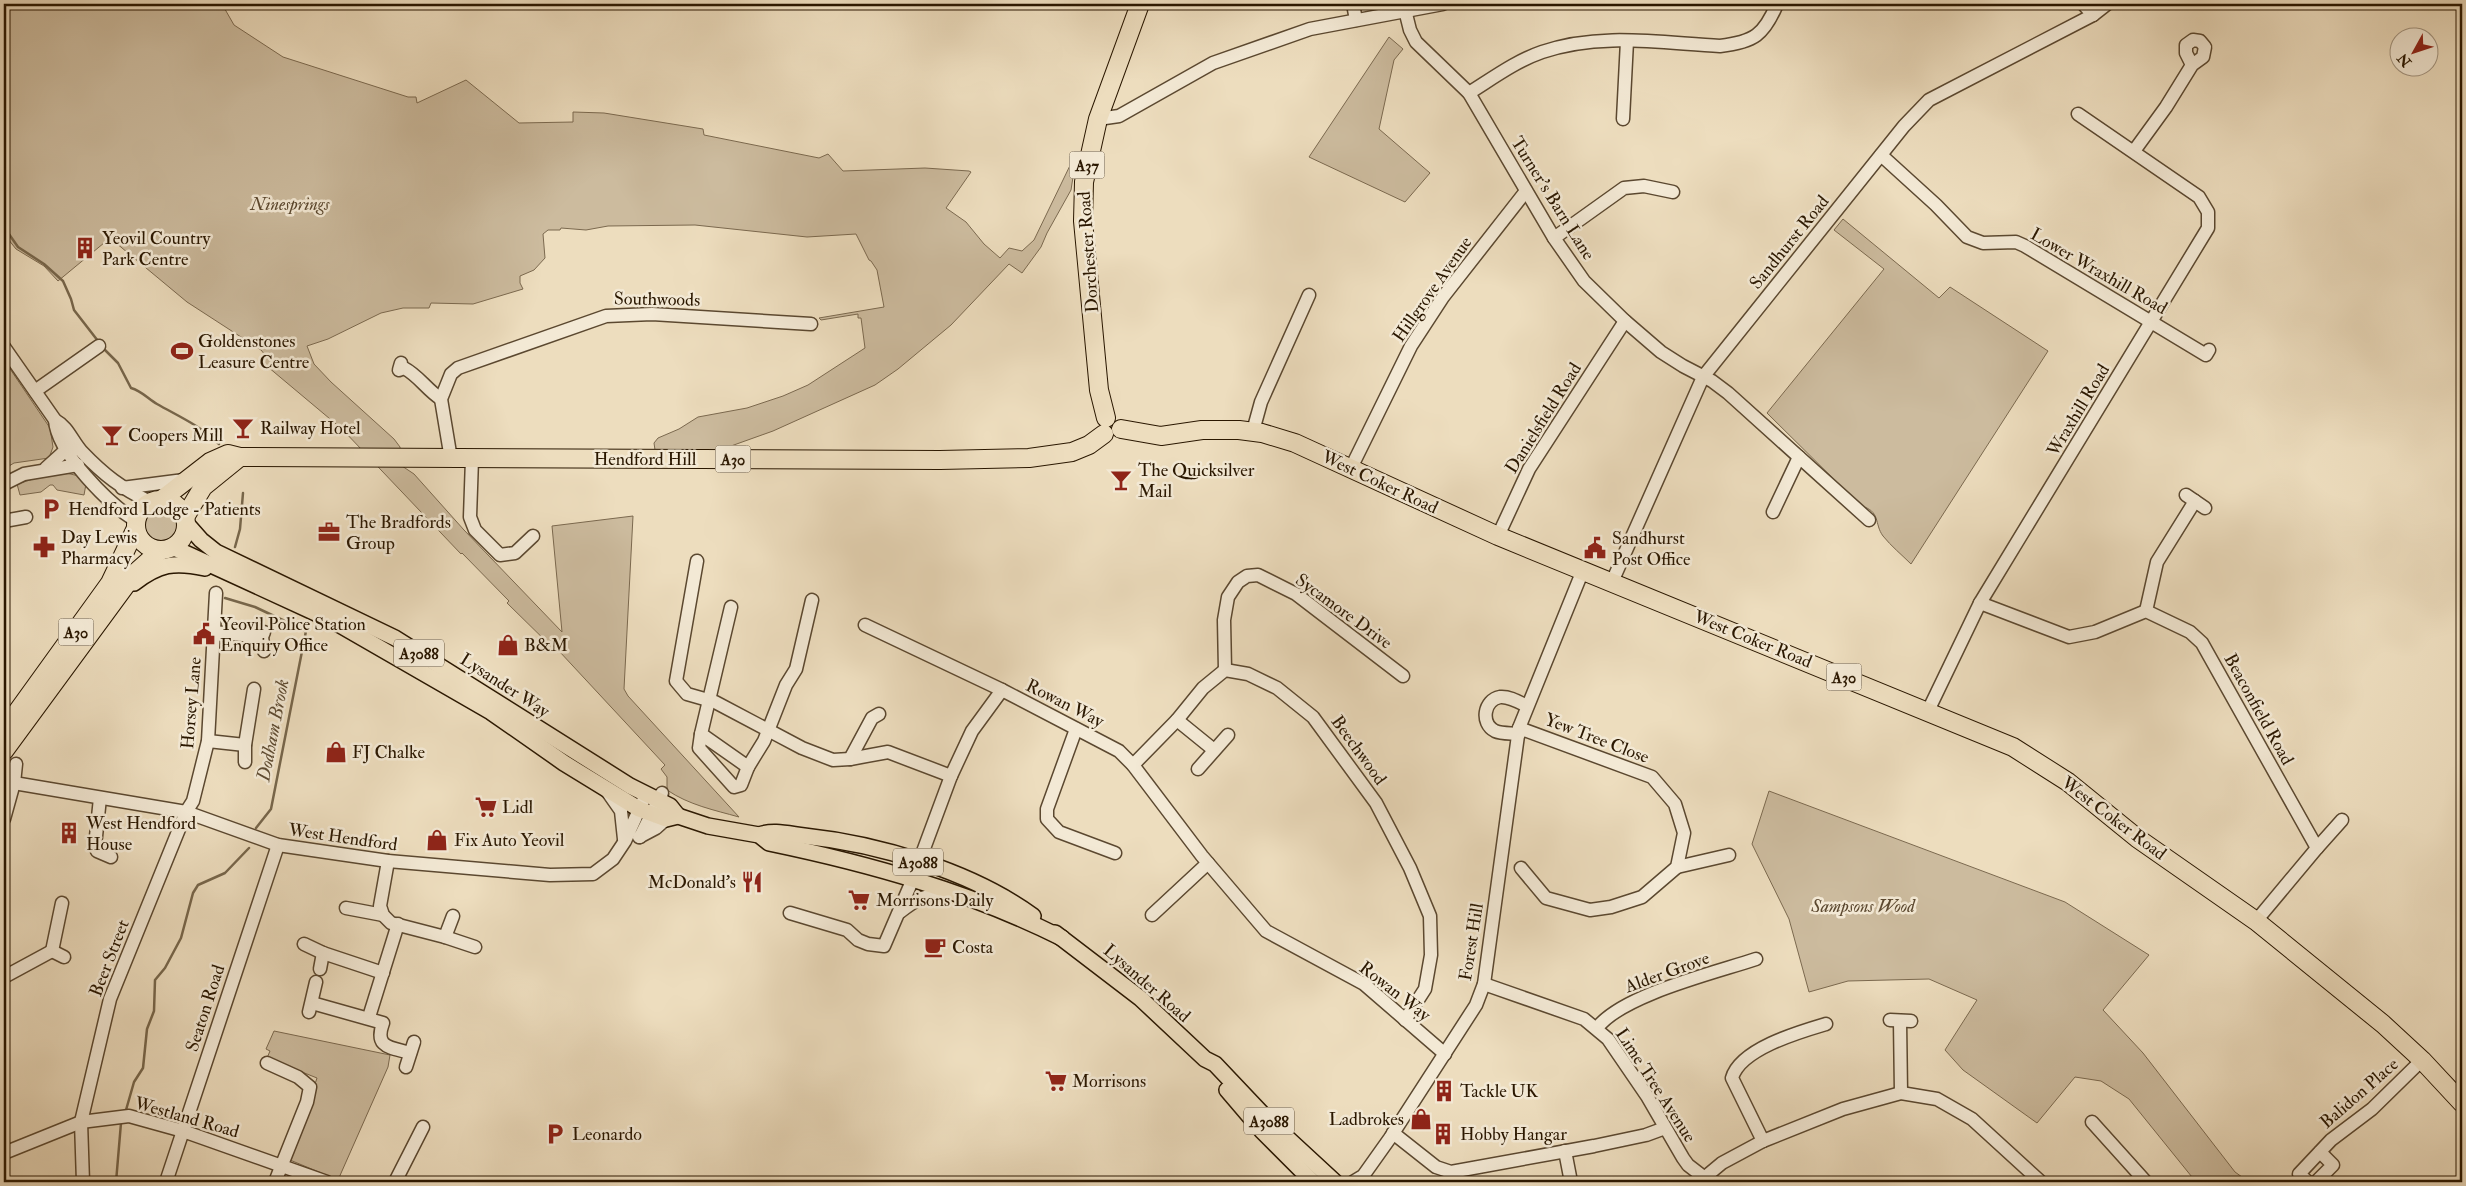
<svg xmlns="http://www.w3.org/2000/svg" width="2466" height="1186" viewBox="0 0 2466 1186" font-family="'IM FELL Double Pica',serif">
  <style>
    .green { fill: #ccbb9e; stroke: #7b694f }
    .lines { fill: none; stroke-linecap: round; stroke-linejoin: round }
    .stream { stroke: #77664b; stroke-width: 2.5 }
    .minor-casing { stroke: #5b4830; stroke-width: 15 }
    .major-casing { stroke: #2a1700; stroke-width: 18 }
    .highway-casing { stroke: #2a1700; stroke-width: 20 }
    .minor { stroke: #f3e9d5; stroke-width: 12 }
    .major { stroke: #edddbe; stroke-width: 15 }
    .highway { stroke: #edddbe; stroke-width: 18 }
    .labels { text-anchor: middle; stroke-width: 5; stroke-linejoin: round; paint-order: stroke }
    .shield { fill: #f3e9d5; stroke: #665640; stroke-width: 1 }
    .shield-label { font-size: 16px; font-weight: bold; fill: #2a1700 }
    .street-label { font-size: 18px; fill: #2a1700; stroke: #f3e9d5 }
    .park-label { font-size: 18px; font-style: italic; fill: #5b482f; stroke: #f3e9d5 }
    .poi-label { font-size: 18px; fill: #2a1700; stroke: #f3e9d5; text-anchor: start }
    .water-label { font-size: 19px; font-style: italic; fill: #5e4b32; stroke: #f3e9d5 }
  </style>
  <rect width="100%" height="100%" fill="#edddbe"/>
  <filter id="stains"><feTurbulence type="fractalNoise" baseFrequency=".004" numOctaves="4"/><feColorMatrix values="0 0 0 0 .2 0 0 0 0 .09 0 0 0 0 .02 0 0 0 .5 -.17"/></filter>
  <radialGradient id="worn" r=".72"><stop offset=".6" stop-color="#630" stop-opacity="0"/><stop offset="1" stop-color="#630" stop-opacity=".3"/></radialGradient>
  <g class="green">
    <path d="M4,4h218l12,21 49,32 125,40h8l1,6 49,-23 53,43 54,-1v-10l31,1 99,16 1,6 115,23 9,-4 15,17 82,-3 44,3 2,1 -25,36 20,14 18,22 16,14 9,-10 13,3 12,-11 43,-89 -6,39 -24,43 -6,14 -19,26 -13,-9 -58,61 -53,44 -23,16 -102,46 -42,15 -5,5 -71,-1 -1,-7 4,-5 21,-9 19,-12 49,-9 36,-12 25,-11 57,-37 -4,-30h-3v-4l-37,6 -2,-2 65,-11 -7,-37 -6,-9 -2,-1 -13,-26 -49,3 -112,-12 -87,1 -22,4 -25,-2 -1,2h-12l-5,4 2,24 -11,12 -14,6v7l3,6 -50,15 -42,-1 -2,5h-26l-22,5 -53,26 -21,7 7,18 17,18 63,57 6,8 2,19 12,8 50,56 98,102 -10,-106 81,-10 -9,173 4,7 111,121c-25,-7 -50,-12 -72,-27v-13l-6,-8 4,-4 -106,-114 -2,1 -50,-49 2,-2 -47,-48 -1,1 -119,-125 -74,-62 -5,-5 3,-6 -5,-6 -74,-48 -77,-64 -52,43 -14,-15 -28,-17 -12,-15z"/>
    <polygon points="1389,37 1403,49 1394,60 1379,129 1430,173 1405,202 1309,157"/>
    <path d="M1843,219l96,79 11,-11 98,64 -137,213c-9,-9 -20,-18 -28,-28 -9,-12 -2,-25 -22,-30l-94,-93 117,-144 -50,-39z"/>
    <polygon points="4,360 50,428 53,447 49,458 14,463 4,469"/>
    <polygon points="66,473 79,476 86,484 84,495 57,490 53,485 50,485 41,492 20,495 17,484 46,475"/>
    <circle cx="161" cy="525" r="18"/>
    <polygon points="1769,791 2065,902 2149,955 2103,1010 2143,1053 2235,1172 2249,1182 2196,1182 2129,1099 2101,1081 2075,1077 2037,1123 1963,1070 1945,1050 1977,1000 1929,979 1848,981 1809,992 1789,919 1752,844"/>
    <polygon points="274,1031 390,1055 388,1067 338,1180 290,1160 315,1094 314,1087 317,1078 267,1058 270,1051 266,1049"/>
  </g>
  <g class="lines">
    <g class="stream">
      <polyline points="4,227 18,247 44,264 63,281 71,299 74,310 98,341"/>
      <path d="M103,348l15,15 13,25c11,3 17,11 26,16 23,13 44,22 62,40"/>
      <polyline points="235,547 240,529 243,493"/>
      <polyline points="225,598 255,607 306,631 271,809 256,828"/>
      <polyline points="126,1110 134,1082 143,1068 147,1029 154,1011 155,980 165,968 181,938 193,893 198,885 225,873 249,848"/>
      <polyline points="116,1182 121,1123"/>
    </g>
    <g class="minor-casing">
      <g id="minor">
        <polyline points="1353,4 1356,20"/>
        <polyline points="2083,4 2093,15"/>
        <polyline points="1405,10 1410,30 1416,42 1469,93 1554,238 1584,281 1625,321 1661,352 1683,366 1712,381 1728,393 1869,520"/>
        <path d="M1469,93c24,-15 47,-32 73,-41 58,-20 119,-9 178,-6 34,-4 44,-11 57,-42"/>
        <polyline points="1098,119 1119,116 1213,63 1310,29 1443,4"/>
        <polyline points="1623,119 1627,41"/>
        <polyline points="2134,151 2166,107 2192,65 2203,57 2205,47 2200,41 2193,40 2186,45 2186,53 2192,65"/>
        <polyline points="1881,155 1936,205 1967,237 1983,243 2016,242 2025,246 2206,355 2209,350"/>
        <polyline points="1554,238 1624,188 1644,186 1673,192"/>
        <path d="M4,347l51,73c13,7 17,21 27,32 22,23 39,36 68,50"/>
        <path d="M401,363l-2,7 5,-2c15,8 22,21 37,31"/>
        <polyline points="35,391 99,346"/>
        <path d="M55,420c2,33 54,84 81,101"/>
        <polyline points="1253,431 1261,402 1309,295"/>
        <polyline points="451,459 441,399 451,374 458,368 606,316 652,314 811,324"/>
        <polyline points="472,459 470,517 475,530 500,555 515,553 533,536"/>
        <polyline points="46,468 67,449 74,450"/>
        <polyline points="1351,468 1411,346 1443,297 1526,191"/>
        <polyline points="4,484 24,474 78,465"/>
        <polyline points="122,488 184,480"/>
        <polyline points="2186,495 2205,508"/>
        <polyline points="1773,512 1799,457"/>
        <polyline points="4,521 26,517"/>
        <polyline points="1498,536 1529,469 1625,321"/>
        <polyline points="697,561 676,681 687,694 715,702 802,748 833,760 850,759 888,752 951,776"/>
        <polyline points="1612,582 1703,377 1904,126 1929,100 2093,15 2107,4"/>
        <polyline points="1980,603 2069,637 2095,632 2146,611 2190,632 2202,643 2317,848 2256,921"/>
        <polyline points="731,607 701,734 748,767 764,741 786,685 796,669 812,600"/>
        <polyline points="2146,611 2157,562 2195,501"/>
        <polyline points="865,625 1002,690 1119,751 1133,765 1202,856 1266,931 1364,984 1445,1054"/>
        <polyline points="214,632 262,637"/>
        <polyline points="264,651 262,637 264,632"/>
        <polyline points="1225,670 1224,620 1228,597 1238,582 1247,576 1258,575 1296,594 1403,676"/>
        <polyline points="1928,711 1980,603 2208,228 2208,212 2199,197 2078,114"/>
        <polyline points="1177,720 1214,750"/>
        <polyline points="1519,728 1652,777 1675,804 1684,833 1677,867 1642,897 1611,907 1590,910 1546,898 1521,868"/>
        <polyline points="1076,729 1047,809 1047,819 1059,832 1115,853"/>
        <polyline points="701,734 699,748 734,787 741,785 748,767"/>
        <path d="M1519,734c-8,-1 -17,0 -24,-3 -15,-8 -11,-31 5,-34 9,-1 19,5 27,9"/>
        <polyline points="208,741 245,745"/>
        <polyline points="850,759 872,718 879,714"/>
        <polyline points="245,762 245,745 254,689"/>
        <polyline points="1133,765 1177,720 1203,688 1225,670 1248,674 1277,688 1313,717 1376,803 1410,868 1430,916 1431,955 1425,989 1405,1020"/>
        <polyline points="1198,769 1228,735"/>
        <polyline points="14,783 186,812 278,845 388,861 550,875 593,874 613,859 625,841 643,801"/>
        <polyline points="607,791 621,811 624,839"/>
        <polyline points="100,798 95,846 97,851 111,857"/>
        <polyline points="4,819 14,783 16,764"/>
        <polyline points="639,837 656,828 666,819"/>
        <polyline points="640,837 662,793"/>
        <polyline points="2317,848 2342,820"/>
        <polyline points="388,861 380,906 383,915 391,923 445,937 475,947"/>
        <polyline points="1677,867 1729,855"/>
        <polyline points="346,908 383,915"/>
        <path d="M900,912c15,-12 27,-19 47,-18"/>
        <polyline points="790,913 847,930 858,940 868,944 884,946 912,881 951,776 972,731 1002,690"/>
        <polyline points="1152,915 1208,863"/>
        <polyline points="445,937 453,916"/>
        <polyline points="304,944 323,953 383,973"/>
        <polyline points="52,951 62,903"/>
        <polyline points="52,951 64,957"/>
        <polyline points="320,969 323,953"/>
        <polyline points="4,977 52,951"/>
        <polyline points="1484,984 1584,1019 1608,1039 1647,1096 1683,1158 1688,1165 1710,1182"/>
        <path d="M312,1003l71,20c-9,25 7,24 27,30"/>
        <polyline points="309,1012 316,982"/>
        <polyline points="369,1017 398,924"/>
        <polyline points="1890,1020 1911,1021"/>
        <polyline points="1900,1021 1901,1093"/>
        <path d="M1597,1028c25,-33 117,-55 159,-69"/>
        <polyline points="267,1063 298,1077 310,1087 307,1102 275,1182"/>
        <polyline points="406,1067 414,1042"/>
        <polyline points="2092,1122 2146,1182"/>
        <polyline points="1393,1133 1436,1167 1451,1172 1594,1146 1646,1135 1665,1128"/>
        <path d="M1763,1141l-31,-63c8,-29 67,-46 94,-54"/>
        <polyline points="1565,1151 1571,1182"/>
        <polyline points="4,1153 81,1122 129,1116 183,1131 327,1182"/>
        <polyline points="1704,1178 1722,1163 1763,1141 1843,1109 1901,1093 1937,1099 1972,1119 2041,1182"/>
        <polyline points="83,1182 81,1122 110,999 186,812 193,801 208,741 216,593"/>
        <polyline points="166,1182 278,845"/>
        <polyline points="395,1182 423,1127"/>
        <polyline points="1353,1182 1363,1176 1390,1138 1476,1005 1484,984 1519,728 1583,570"/>
        <polyline points="2308,1182 2299,1174 2331,1140 2372,1109 2422,1060"/>
        <polyline points="2316,1182 2333,1165 2320,1152"/>
      </g>
    </g>
    <g class="major-casing">
      <g id="major">
        <polyline points="186,523 201,540 216,552 395,638 630,786 670,806 678,816"/>
        <path d="M172,547l161,74 158,91 73,51 75,46 27,10 12,-3 30,10 51,9 10,8c101,21 201,49 293,95"/>
        <path d="M134,583c25,-19 40,-22 71,-15"/>
        <path d="M759,835c14,-5 29,-1 45,1 75,8 167,35 229,80"/>
        <polyline points="1055,933 1140,998 1205,1059 1215,1064 1270,1122 1335,1182"/>
        <polyline points="1227,1090 1262,1131 1313,1182"/>
      </g>
    </g>
    <g class="highway-casing">
      <g id="highway">
        <polyline points="1106,418 1099,390 1083,221 1084,182 1098,119 1140,4"/>
        <polyline points="1121,429 1161,436 1202,430 1239,430 1262,433 1295,443 1498,536 2013,747 2068,782 2137,838 2256,921 2383,1024 2422,1060 2462,1103"/>
        <circle cx="161" cy="525" r="25"/>
        <polyline points="161,500 210,462 228,454 240,457 940,460 1029,458 1072,452 1089,445 1104,434"/>
        <polyline points="185,517 203,487 240,457"/>
        <polyline points="4,730 110,583 136,528"/>
        <polyline points="4,751 134,574 161,550"/>
      </g>
    </g>
    <use href="#minor" class="minor"/>
    <use href="#major" class="major"/>
    <use href="#highway" class="highway"/>
  </g>
  <defs>
    <g id="building-bare" transform="scale(1.725)"><path d="M-4-6H4V6H1V3H-1V6H-4ZM-2.5-4.3h1.7v1.8h-1.7ZM.8-4.3h1.7v1.8H.8ZM-2.5-1h1.7V.8h-1.7ZM.8-1h1.7V.8H.8Z" fill="#8f2418" stroke="#f3e9d5" stroke-width="2.5" paint-order="stroke"/></g>
    <g id="stadium-bare" transform="scale(1.725)"><path d="M0-5a6.5 5 0 1 0 0 10a6.5 5 0 1 0 0-10ZM-3.5-1.8h7v3.6h-7Z" fill="#8f2418" stroke="#f3e9d5" stroke-width="2.5" paint-order="stroke"/></g>
    <g id="bar-bare" transform="scale(1.725)"><path d="M-6-5H6L.8 .8V4.5H3.5V6h-7V4.5H-.8V.8Z" fill="#8f2418" stroke="#f3e9d5" stroke-width="2.5" paint-order="stroke"/></g>
    <g id="parking-bare" transform="scale(1.725)"><path d="M-3.5-5.5H1a3.5 3.5 0 0 1 0 7H-1V5.5H-3.5ZM-1-3.4V-.6H.8a1.4 1.4 0 0 0 0-2.8Z" fill="#8f2418" stroke="#f3e9d5" stroke-width="2.5" paint-order="stroke"/></g>
    <g id="office-bare" transform="scale(1.725)"><path d="M-6-3h4V-5.5h4V-3h4V5H-6ZM-1-4.5V-3h2v-1.5ZM-6 0V1H6V0Z" fill="#8f2418" stroke="#f3e9d5" stroke-width="2.5" paint-order="stroke"/></g>
    <g id="pharmacy-bare" transform="scale(1.725)"><path d="M-2-6h4v4h4v4h-4v4h-4v-4h-4v-4h4Z" fill="#8f2418" stroke="#f3e9d5" stroke-width="2.5" paint-order="stroke"/></g>
    <g id="civic-bare" transform="scale(1.725)"><path d="M-.6-6.5H3V-4.5H.6V-3L4-1V1h2V6H-6V1h2V-1L-.6-3ZM-1.2 2.5V6h2.4V2.5Z" fill="#8f2418" stroke="#f3e9d5" stroke-width="2.5" paint-order="stroke"/></g>
    <g id="shop-bare" transform="scale(1.725)"><path d="M-5-2.5h2.3a2.7 3.5 0 0 1 5.4 0H5L5.5 6h-11ZM-1.5-2.5h3a1.5 2.3 0 0 0-3 0Z" fill="#8f2418" stroke="#f3e9d5" stroke-width="2.5" paint-order="stroke"/></g>
    <g id="supermarket-bare" transform="scale(1.725)"><path d="M-6-5.5h2.5l.6 2H6L4.5 2H-2.5L-4.4-4H-6ZM-1.5 3.2a1.3 1.3 0 1 0 .1 0ZM3 3.2a1.3 1.3 0 1 0 .1 0Z" fill="#8f2418" stroke="#f3e9d5" stroke-width="2.5" paint-order="stroke"/></g>
    <g id="restaurant-bare" transform="scale(1.725)"><path d="M-5-6h1v4h1v-4h1v4h1v-4h1v5L-1.5 .5V6h-2V.5L-5-1ZM5-6V6H3V1.5H1.5Q1.5-4 5-6Z" fill="#8f2418" stroke="#f3e9d5" stroke-width="2.5" paint-order="stroke"/></g>
    <g id="cafe-bare" transform="scale(1.725)"><path d="M-5.5-4.5H6V0H3Q3 3.5 0 3.5H-2.5Q-5.5 3.5-5.5 0ZM3-3.2v2h1.7v-2ZM-6 4.5H4V6H-6Z" fill="#8f2418" stroke="#f3e9d5" stroke-width="2.5" paint-order="stroke"/></g>
  </defs>
  <g fill-rule="evenodd">
    <use href="#building-bare" x="85" y="248"/>
    <use href="#stadium-bare" x="182" y="351"/>
    <use href="#bar-bare" x="243" y="428"/>
    <use href="#bar-bare" x="112" y="435"/>
    <use href="#bar-bare" x="1121" y="480"/>
    <use href="#parking-bare" x="51" y="509"/>
    <use href="#office-bare" x="329" y="532"/>
    <use href="#pharmacy-bare" x="44" y="547"/>
    <use href="#civic-bare" x="1595" y="548"/>
    <use href="#civic-bare" x="204" y="634"/>
    <use href="#shop-bare" x="508" y="645"/>
    <use href="#shop-bare" x="336" y="752"/>
    <use href="#supermarket-bare" x="486" y="807"/>
    <use href="#building-bare" x="69" y="833"/>
    <use href="#shop-bare" x="437" y="840"/>
    <use href="#restaurant-bare" x="752" y="882"/>
    <use href="#supermarket-bare" x="859" y="900"/>
    <use href="#cafe-bare" x="935" y="947"/>
    <use href="#supermarket-bare" x="1056" y="1081"/>
    <use href="#building-bare" x="1444" y="1091"/>
    <use href="#shop-bare" x="1421" y="1119"/>
    <use href="#parking-bare" x="555" y="1134"/>
    <use href="#building-bare" x="1443" y="1134"/>
  </g>
  <g class="labels">
    <g class="shield">
      <rect x="1069.5" y="151.5" width="35" height="27" rx="4"/>
      <rect x="715.5" y="445.5" width="35" height="27" rx="4"/>
      <rect x="58.5" y="618.5" width="35" height="27" rx="4"/>
      <rect x="394" y="639.5" width="50" height="27" rx="4"/>
      <rect x="1826.5" y="663.5" width="35" height="27" rx="4"/>
      <rect x="893" y="848.5" width="50" height="27" rx="4"/>
      <rect x="1244" y="1107.5" width="50" height="27" rx="4"/>
    </g>
    <g class="shield-label">
      <text x="1087" y="171">A37</text>
      <text x="733" y="465">A30</text>
      <text x="76" y="638">A30</text>
      <text x="419" y="659">A3088</text>
      <text x="1844" y="683">A30</text>
      <text x="918" y="868">A3088</text>
      <text x="1269" y="1127">A3088</text>
    </g>
    <g class="street-label">
      <text transform="translate(1553 198) rotate(58)" y="6">Turner's Barn Lane</text>
      <text transform="translate(1789 242) rotate(-51)" y="6">Sandhurst Road</text>
      <text transform="translate(1088 252) rotate(-94)" y="6">Dorchester Road</text>
      <text transform="translate(2099 271) rotate(30)" y="6">Lower Wraxhill Road</text>
      <text transform="translate(1432 289) rotate(-55)" y="6">Hillgrove Avenue</text>
      <text transform="translate(657 299) rotate(1)" y="6">Southwoods</text>
      <text transform="translate(2078 410) rotate(-59)" y="6">Wraxhill Road</text>
      <text transform="translate(1543 418) rotate(-58)" y="6">Danielsfield Road</text>
      <text x="645" y="465">Hendford Hill</text>
      <text transform="translate(1380 482) rotate(25)" y="6">West Coker Road</text>
      <text transform="translate(1344 611) rotate(36)" y="6">Sycamore Drive</text>
      <text transform="translate(1753 639) rotate(22)" y="6">West Coker Road</text>
      <text transform="translate(505 685) rotate(33)" y="6">Lysander Way</text>
      <text transform="translate(191 703) rotate(-85)" y="6">Horsey Lane</text>
      <text transform="translate(1065 703) rotate(27)" y="6">Rowan Way</text>
      <text transform="translate(2259 709) rotate(61)" y="6">Beaconfield Road</text>
      <text transform="translate(1597 738) rotate(21)" y="6">Yew Tree Close</text>
      <text transform="translate(1359 750) rotate(54)" y="6">Beechwood</text>
      <text transform="translate(2114 818) rotate(37)" y="6">West Coker Road</text>
      <text transform="translate(343 837) rotate(8)" y="6">West Hendford</text>
      <text transform="translate(1471 942) rotate(-81)" y="6">Forest Hill</text>
      <text transform="translate(109 958) rotate(-69)" y="6">Beer Street</text>
      <text transform="translate(1667 972) rotate(-20)" y="6">Alder Grove</text>
      <text transform="translate(1147 983) rotate(41)" y="6">Lysander Road</text>
      <text transform="translate(1395 991) rotate(38)" y="6">Rowan Way</text>
      <text transform="translate(205 1008) rotate(-72)" y="6">Seaton Road</text>
      <text transform="translate(1656 1085) rotate(57)" y="6">Lime Tree Avenue</text>
      <text transform="translate(2359 1093) rotate(-41)" y="6">Balidon Place</text>
      <text transform="translate(187 1117) rotate(16)" y="6">Westland Road</text>
    </g>
    <g class="park-label">
      <text x="290" y="210">Ninesprings</text>
      <text x="1863" y="912">Sampsons Wood</text>
    </g>
    <g class="poi-label">
      <text x="102" y="244">Yeovil Country<tspan x="102" dy="21">Park Centre</tspan></text>
      <text x="198" y="347">Goldenstones<tspan x="198" dy="21">Leasure Centre</tspan></text>
      <text x="260" y="434">Railway Hotel</text>
      <text x="128" y="441">Coopers Mill</text>
      <text x="1138" y="476">The Quicksilver<tspan x="1138" dy="21">Mail</tspan></text>
      <text x="68" y="515">Hendford Lodge - Patients</text>
      <text x="346" y="528">The Bradfords<tspan x="346" dy="21">Group</tspan></text>
      <text x="61" y="543">Day Lewis<tspan x="61" dy="21">Pharmacy</tspan></text>
      <text x="1612" y="544">Sandhurst<tspan x="1612" dy="21">Post Office</tspan></text>
      <text x="220" y="630">Yeovil Police Station<tspan x="220" dy="21">Enquiry Office</tspan></text>
      <text x="524" y="651">B&amp;M</text>
      <text x="352" y="758">FJ Chalke</text>
      <text x="502" y="813">Lidl</text>
      <text x="86" y="829">West Hendford<tspan x="86" dy="21">House</tspan></text>
      <text x="454" y="846">Fix Auto Yeovil</text>
      <text x="736" y="888" text-anchor="end">McDonald's</text>
      <text x="876" y="906">Morrisons Daily</text>
      <text x="952" y="953">Costa</text>
      <text x="1072" y="1087">Morrisons</text>
      <text x="1460" y="1097">Tackle UK</text>
      <text x="1404" y="1125" text-anchor="end">Ladbrokes</text>
      <text x="572" y="1140">Leonardo</text>
      <text x="1460" y="1140">Hobby Hangar</text>
    </g>
    <g class="water-label">
      <text transform="translate(272 730) rotate(-79)" y="7">Dodham Brook</text>
    </g>
  </g>
  <rect width="2466" height="1186" fill="none" stroke="#edddbe" stroke-width="20"/>
  <rect x="5" y="5" width="2456" height="1176" fill="none" stroke="#2a1700" stroke-width="2.5"/>
  <rect x="10" y="10" width="2446" height="1166" fill="none" stroke="#2a1700"/>
  <g transform="translate(2414 52) rotate(230)"><circle r="24" fill="#f3e9d5" stroke="#a39580"/>
  <path d="M0-4L9 19L0 12L-9 19Z" fill="#8f2418"/>
  <text y="-8" font-size="14" font-weight="bold" text-anchor="middle" fill="#2a1700">N</text>
  </g>
  <rect width="100%" height="100%" filter="url(#stains)"/>
  <rect width="100%" height="100%" fill="url(#worn)"/>
</svg>
